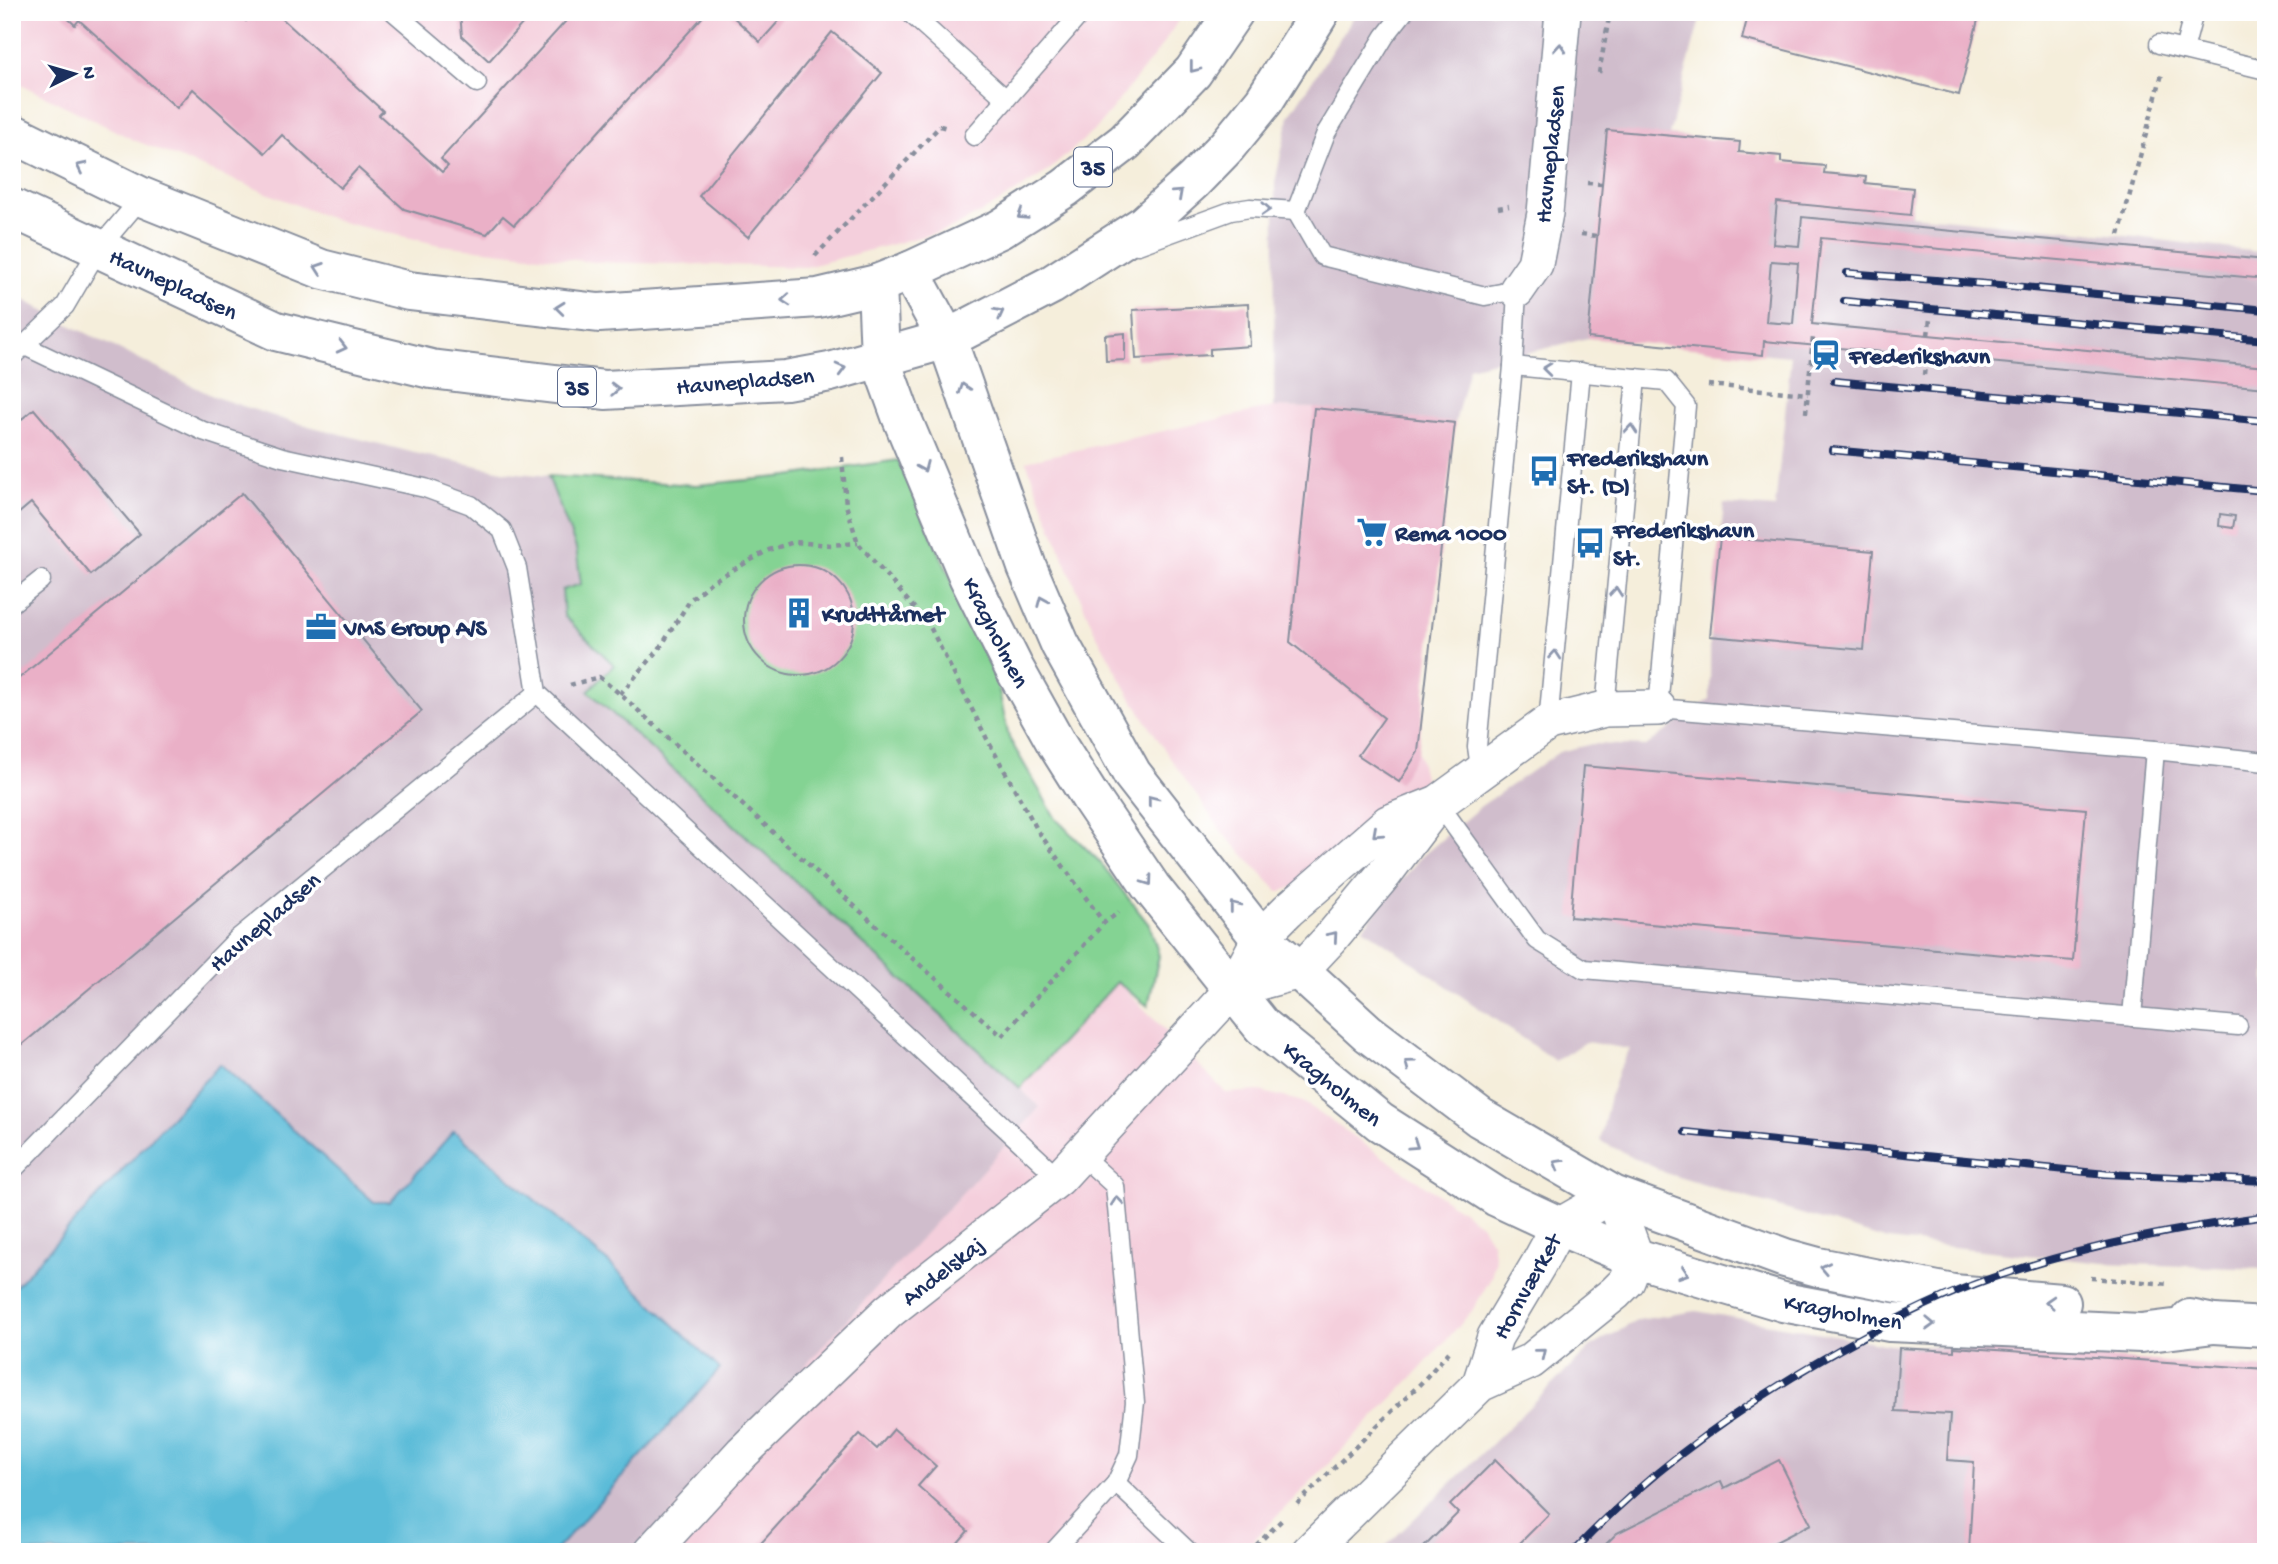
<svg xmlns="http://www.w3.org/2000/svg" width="2278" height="1564" viewBox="0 0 2278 1564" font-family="'Gochi Hand',sans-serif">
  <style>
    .built { fill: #f4cfdc }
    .industrial { fill: #d0bdcc }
    .green { fill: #84d393; stroke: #508178; stroke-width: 2 }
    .water { fill: #5abbd8; stroke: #3a759b; stroke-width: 2 }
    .building { fill: #eab0c7; fill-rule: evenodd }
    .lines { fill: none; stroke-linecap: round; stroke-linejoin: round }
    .service-casing { stroke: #888e9c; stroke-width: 21 }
    .minor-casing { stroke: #888e9c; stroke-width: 38 }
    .tertiary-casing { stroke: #888e9c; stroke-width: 42 }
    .primary-casing { stroke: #888e9c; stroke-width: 42 }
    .path { stroke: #888e9c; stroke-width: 4.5; stroke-dasharray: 5 5; stroke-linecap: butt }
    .service { stroke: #fff; stroke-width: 18 }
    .minor { stroke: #fff; stroke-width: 35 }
    .tertiary { stroke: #fff; stroke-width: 38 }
    .primary { stroke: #fff; stroke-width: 38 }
    .rail-casing { stroke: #1b2f5e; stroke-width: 8 }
    .rail { stroke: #fff; stroke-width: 5; stroke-dasharray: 16; stroke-linecap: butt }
    .oneway { stroke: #8d97ae }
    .labels { text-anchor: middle; stroke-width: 7; stroke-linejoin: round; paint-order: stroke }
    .shield { fill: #fff; stroke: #5f6d8e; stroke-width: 2 }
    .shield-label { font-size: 23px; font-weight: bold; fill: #1b2f5e }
    .street-label { font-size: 24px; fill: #1b2f5e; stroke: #fff }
    .poi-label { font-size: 24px; font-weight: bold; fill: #1b2f5e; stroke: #fff; text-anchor: start }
  </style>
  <rect width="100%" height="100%" fill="#fff"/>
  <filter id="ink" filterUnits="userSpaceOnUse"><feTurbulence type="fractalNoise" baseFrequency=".0143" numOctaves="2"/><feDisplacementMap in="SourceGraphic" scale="14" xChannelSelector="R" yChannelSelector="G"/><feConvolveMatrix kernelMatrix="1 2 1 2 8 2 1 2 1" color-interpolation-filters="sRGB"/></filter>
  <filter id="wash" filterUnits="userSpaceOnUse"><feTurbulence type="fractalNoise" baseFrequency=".00686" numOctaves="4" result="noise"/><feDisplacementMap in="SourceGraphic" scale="28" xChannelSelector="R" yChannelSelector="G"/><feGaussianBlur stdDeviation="1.57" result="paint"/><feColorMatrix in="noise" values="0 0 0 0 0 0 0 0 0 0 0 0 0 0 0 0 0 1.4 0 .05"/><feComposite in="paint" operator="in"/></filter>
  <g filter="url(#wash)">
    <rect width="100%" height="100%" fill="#f5eedb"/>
    <g class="built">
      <polygon points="12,12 1184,12 1158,51 1097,128 1047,172 988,209 950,229 806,267 594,262 440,245 337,221 134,140 12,80"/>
      <polygon points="1274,407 1314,408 1455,423 1418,752 1426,785 1305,883 1279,892 1222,832 1168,755 1129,694 1093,628 1063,556 1026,461"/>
      <polygon points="1118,982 1226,1093 1260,1091 1303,1102 1481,1224 1492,1242 1495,1261 1491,1278 1472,1311 1413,1377 1242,1552 636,1552 1039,1107 1020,1088"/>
    </g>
    <g class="industrial">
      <polygon points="1357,12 1702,12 1669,135 1740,142 1739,152 1781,156 1781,162 1824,173 1866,177 1866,184 1913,188 1911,215 2119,235 2266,253 2266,1269 2103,1263 1888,1240 1668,1174 1600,1141 1610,1096 1619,1068 1630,1049 1586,1042 1555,1061 1363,928 1420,858 1481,806 1559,752 1592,744 1646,746 1710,699 1710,636 1724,504 1775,508 1791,356 1588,338 1469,367 1455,423 1314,408 1274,407 1275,183 1289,116"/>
      <polygon points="12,293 58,319 215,397 289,421 423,455 508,472 548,476 576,549 581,585 562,590 564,616 614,665 588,691 1040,1107 636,1552 554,1552 720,1369 454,1131 390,1202 374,1202 220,1064 12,1290"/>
      <polygon points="1696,1311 1890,1345 1954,1347 2266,1369 2266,1552 1380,1552 1592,1346 1638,1320"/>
    </g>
    <polygon class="green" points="898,460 997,681 1009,738 1056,819 1099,861 1150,926 1159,956 1148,1006 1117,982 1020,1088 588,691 614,665 564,616 562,590 581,584 576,548 548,476 697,485 788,476"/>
    <polygon class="water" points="220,1064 374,1202 390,1202 454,1131 610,1264 720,1369 554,1552 12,1552 12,1290"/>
    <g id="blocks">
      <g class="building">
        <polygon points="61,12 236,12 246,21 254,12 275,12 383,111 379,115 442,172 448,166 441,159 574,12 707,12 514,225 503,216 487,234 404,209 358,168 340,188 282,135 265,153 193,89 177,108 79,20 75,25"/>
        <polygon points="460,12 533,12 489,61 462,36"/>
        <polygon points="728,12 787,12 760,42"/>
        <polygon points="1749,12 1980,12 1959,95 1742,39"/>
        <polygon points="832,32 882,73 748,237 699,196"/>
        <path d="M1607,130l133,12 -1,10 42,4v6l44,4 -1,7 42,4 -1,6 48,5 -3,27 -133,-13 -4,42 26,2 3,-29 464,43v19l-445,-41 -9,86 454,43v21l-502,-47 -1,14 -175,-17zM1771,261l27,2 -5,61 -27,-2z"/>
        <polygon points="1248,304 1250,346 1210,349 1210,355 1136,359 1133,310"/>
        <polygon points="1125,333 1125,360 1106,361 1105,335"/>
        <polygon points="1314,408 1455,423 1418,752 1399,782 1358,755 1384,718 1290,642"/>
        <polygon points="34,409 140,534 91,575 31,503 12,519 12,427"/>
        <polygon points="242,493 422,711 12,1053 12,684"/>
        <polygon points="2220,514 2235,516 2233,528 2219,526"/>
        <polygon points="1720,537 1873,551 1864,650 1710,636"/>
        <circle cx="799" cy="620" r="55"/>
        <polygon points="1583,766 2086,809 2073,961 1570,917"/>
        <polygon points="1954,1347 2266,1369 2266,1552 1969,1552 1974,1462 1947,1460 1950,1414 1895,1411 1899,1348 1954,1351"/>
        <polygon points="894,1429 936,1466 918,1486 968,1531 950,1552 753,1552 860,1434 877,1449"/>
        <polygon points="1495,1460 1549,1514 1511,1552 1419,1552 1458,1513 1450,1505"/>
        <polygon points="1779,1460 1811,1524 1756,1552 1598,1552 1617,1533 1721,1481 1724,1488"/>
      </g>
    </g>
  </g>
  <g filter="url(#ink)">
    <use href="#blocks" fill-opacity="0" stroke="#888e9c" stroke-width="2"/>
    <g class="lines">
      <g class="service-casing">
        <g id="service">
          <polyline points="394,12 477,83"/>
          <polyline points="909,12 1006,99"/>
          <polyline points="1404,12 1385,36 1326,133 1296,211 1322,256 1485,296 1517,290 1513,366 1477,747 1481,774"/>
          <polyline points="2159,44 2266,70"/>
          <polyline points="2184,50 2194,12"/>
          <polyline points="974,136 1082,12"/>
          <polyline points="1138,245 1231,211 1250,208 1296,211"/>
          <polyline points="25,346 203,431 282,457 425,488 471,505 502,530 517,568 537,693 1059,1178"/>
          <polyline points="12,357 65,306 99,248 142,197"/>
          <polyline points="1513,366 1666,381 1686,406 1658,708 2155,750 2266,762"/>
          <polyline points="12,603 41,580"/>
          <polyline points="1605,709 1636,378"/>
          <polyline points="1548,723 1581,372"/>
          <polyline points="1438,803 1537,940 1584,969 2238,1026"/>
          <polyline points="2132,1017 2155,750"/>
          <polyline points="12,1171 237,939 537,693"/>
          <polyline points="1116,1483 1189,1552"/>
          <polyline points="1053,1552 1116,1483 1129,1455 1135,1402 1115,1186 1080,1154"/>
        </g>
      </g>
      <g class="minor-casing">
        <g id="minor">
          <polyline points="1517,290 1535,264 1545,213 1563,12"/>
          <polyline points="1233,989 1300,971 1330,939 1385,873 1438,803"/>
          <polyline points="651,1552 742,1453 889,1311 1059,1178 1233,989 1260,938 1288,910 1388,823 1438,803 1548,723 1605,709 1658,708"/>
          <polyline points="1309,1552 1480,1384 1531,1361 1615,1293 1627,1281 1636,1258 1613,1195 1559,1226 1538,1265 1495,1337 1480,1384"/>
        </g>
      </g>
      <g class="tertiary-casing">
        <g id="tertiary">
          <polyline points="910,271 947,339 1027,567 1060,644 1132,774 1260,938 1300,971 1368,1033 1480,1118 1613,1195 1785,1258 1818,1267 1953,1294 2061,1303"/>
          <polyline points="877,284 880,358 901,416 968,576 1013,666 1056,743 1090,797 1151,887 1262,1026 1380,1122 1497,1197 1559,1226 1636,1258 1783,1302 1890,1322 2141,1333 2214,1324"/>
          <polyline points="2190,1319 2214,1324 2266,1327"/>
        </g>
      </g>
      <g class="primary-casing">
        <g id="primary">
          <polyline points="12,133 142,197 321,269 409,291 599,313 818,298 877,284 910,271 1000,229 1065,188 1125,142 1193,72 1234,12"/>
          <polyline points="12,208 276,331 431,369 605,390 786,380 830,372 947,339 1051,285 1144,225 1193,181 1227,146 1264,101 1320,12"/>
        </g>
      </g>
      <g class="path">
        <polyline points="1599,73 1610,12"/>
        <polyline points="1587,183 1602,184"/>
        <polyline points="1498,208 1509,206"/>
        <polyline points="1581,234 1597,236"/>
        <polyline points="2119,235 2162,74"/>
        <polyline points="815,256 940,126 947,128"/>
        <polyline points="1928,335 1930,319"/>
        <polyline points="1924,375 1926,356"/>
        <polyline points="1708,385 1808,394"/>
        <polyline points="1806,413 1813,337"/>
        <polyline points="842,457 846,505 858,543 929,625 987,739 1038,831 1104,923"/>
        <polyline points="570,685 599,677 620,694 912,958 1002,1036 1104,923 1119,912"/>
        <polyline points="620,694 658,651 691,599 711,582 769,550 794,542 831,545 858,543"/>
        <polyline points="2091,1278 2170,1284"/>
        <polyline points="1297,1504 1421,1383 1449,1352"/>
        <polyline points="1249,1552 1284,1518"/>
      </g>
      <use href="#service" class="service"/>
      <use href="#minor" class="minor"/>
      <use href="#tertiary" class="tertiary"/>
      <use href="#primary" class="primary"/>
      <g class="rail-casing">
        <g id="rail">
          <polyline points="1847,273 2012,286 2266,310"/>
          <polyline points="1844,301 2266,340"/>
          <polyline points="1834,381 2266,421"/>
          <polyline points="1832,450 2266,491"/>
          <polyline points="1685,1132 2106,1174 2266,1181"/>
          <path d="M1573,1552c84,-90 185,-159 293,-217 45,-24 92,-47 141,-62 84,-28 171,-45 259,-57"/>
        </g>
      </g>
      <use href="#rail" class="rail"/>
    </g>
    <defs><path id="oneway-chevron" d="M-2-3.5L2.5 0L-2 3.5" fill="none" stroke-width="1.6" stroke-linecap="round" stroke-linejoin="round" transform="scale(1.75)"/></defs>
    <g class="oneway">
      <use href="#oneway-chevron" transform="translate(1560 48) rotate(-85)"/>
      <use href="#oneway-chevron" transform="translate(1194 68) rotate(128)"/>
      <use href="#oneway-chevron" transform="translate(81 167) rotate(-154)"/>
      <use href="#oneway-chevron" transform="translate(1178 194) rotate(-42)"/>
      <use href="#oneway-chevron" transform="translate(1266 209) rotate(3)"/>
      <use href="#oneway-chevron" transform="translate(1022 215) rotate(148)"/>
      <use href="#oneway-chevron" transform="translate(319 268) rotate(-161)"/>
      <use href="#oneway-chevron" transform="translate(786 300) rotate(176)"/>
      <use href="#oneway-chevron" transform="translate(560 308) rotate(-174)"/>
      <use href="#oneway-chevron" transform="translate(999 313) rotate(-28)"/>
      <use href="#oneway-chevron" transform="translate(342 347) rotate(14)"/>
      <use href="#oneway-chevron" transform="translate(841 369) rotate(-15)"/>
      <use href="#oneway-chevron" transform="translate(1547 369) rotate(-174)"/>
      <use href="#oneway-chevron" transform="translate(964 388) rotate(-109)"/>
      <use href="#oneway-chevron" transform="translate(615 389) rotate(-2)"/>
      <use href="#oneway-chevron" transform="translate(1631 429) rotate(-85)"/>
      <use href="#oneway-chevron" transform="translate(923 467) rotate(67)"/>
      <use href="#oneway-chevron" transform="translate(1616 592) rotate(-85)"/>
      <use href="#oneway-chevron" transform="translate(1042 601) rotate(-113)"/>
      <use href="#oneway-chevron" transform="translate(1555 655) rotate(-85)"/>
      <use href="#oneway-chevron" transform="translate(1152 800) rotate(-128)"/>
      <use href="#oneway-chevron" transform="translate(1377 833) rotate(138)"/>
      <use href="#oneway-chevron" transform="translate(1148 881) rotate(54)"/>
      <use href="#oneway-chevron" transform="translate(1234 906) rotate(-128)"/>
      <use href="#oneway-chevron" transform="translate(1333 936) rotate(-49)"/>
      <use href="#oneway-chevron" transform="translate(1409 1064) rotate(-143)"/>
      <use href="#oneway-chevron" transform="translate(1414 1145) rotate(34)"/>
      <use href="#oneway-chevron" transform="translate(1558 1164) rotate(-150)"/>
      <use href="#oneway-chevron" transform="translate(1117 1201) rotate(-96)"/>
      <use href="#oneway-chevron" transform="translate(1825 1268) rotate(-168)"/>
      <use href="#oneway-chevron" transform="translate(1684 1273) rotate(18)"/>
      <use href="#oneway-chevron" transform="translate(2050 1302) rotate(-177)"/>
      <use href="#oneway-chevron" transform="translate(1930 1324) rotate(2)"/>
      <use href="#oneway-chevron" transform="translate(1541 1353) rotate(-39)"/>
    </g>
  </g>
  <defs>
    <g id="station-bare" transform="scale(2.415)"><path d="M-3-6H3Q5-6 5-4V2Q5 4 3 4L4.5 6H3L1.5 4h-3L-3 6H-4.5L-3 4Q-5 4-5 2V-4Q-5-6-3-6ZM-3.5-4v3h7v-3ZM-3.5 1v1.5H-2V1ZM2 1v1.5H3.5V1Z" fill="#1f6fb2" stroke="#fff" stroke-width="2.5" paint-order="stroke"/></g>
    <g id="bus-bare" transform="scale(2.415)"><path d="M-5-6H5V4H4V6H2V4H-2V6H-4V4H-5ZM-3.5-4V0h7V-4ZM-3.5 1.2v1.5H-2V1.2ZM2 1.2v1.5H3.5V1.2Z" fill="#1f6fb2" stroke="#fff" stroke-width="2.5" paint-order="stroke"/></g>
    <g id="supermarket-bare" transform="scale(2.415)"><path d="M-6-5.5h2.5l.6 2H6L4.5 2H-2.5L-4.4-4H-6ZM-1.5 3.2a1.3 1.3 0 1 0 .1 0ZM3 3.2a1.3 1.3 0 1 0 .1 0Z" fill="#1f6fb2" stroke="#fff" stroke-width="2.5" paint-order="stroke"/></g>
    <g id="building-bare" transform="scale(2.415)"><path d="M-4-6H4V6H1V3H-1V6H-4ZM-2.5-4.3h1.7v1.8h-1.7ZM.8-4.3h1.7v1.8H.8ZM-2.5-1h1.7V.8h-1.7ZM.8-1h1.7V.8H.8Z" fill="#1f6fb2" stroke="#fff" stroke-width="2.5" paint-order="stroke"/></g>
    <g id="office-bare" transform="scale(2.415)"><path d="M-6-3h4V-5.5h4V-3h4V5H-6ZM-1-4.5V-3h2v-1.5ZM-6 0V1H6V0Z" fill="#1f6fb2" stroke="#fff" stroke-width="2.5" paint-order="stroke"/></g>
  </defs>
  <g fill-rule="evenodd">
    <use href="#station-bare" x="1826" y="355"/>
    <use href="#bus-bare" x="1544" y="471"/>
    <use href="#supermarket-bare" x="1372" y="532"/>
    <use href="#bus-bare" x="1590" y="543"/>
    <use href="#building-bare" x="799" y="613"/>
    <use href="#office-bare" x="321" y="627"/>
  </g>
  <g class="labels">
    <g class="shield">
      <rect x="1074" y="147.5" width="38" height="39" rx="5"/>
      <rect x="558" y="367.5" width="38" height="39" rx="5"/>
    </g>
    <g class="shield-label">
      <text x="1093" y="175">35</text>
      <text x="577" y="395">35</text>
    </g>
    <g class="street-label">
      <text transform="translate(1549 154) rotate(-84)" y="8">Havnepladsen</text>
      <text transform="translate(174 283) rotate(25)" y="8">Havnepladsen</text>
      <text transform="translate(745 380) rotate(-5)" y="8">Havnepladsen</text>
      <text transform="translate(997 632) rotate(63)" y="8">Kragholmen</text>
      <text transform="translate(264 921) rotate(-41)" y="8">Havnepladsen</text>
      <text transform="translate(1333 1083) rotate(39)" y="8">Kragholmen</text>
      <text transform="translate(942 1270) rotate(-38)" y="8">Andelskaj</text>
      <text transform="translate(1526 1286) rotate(-61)" y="8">Hornværket</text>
      <text transform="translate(1843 1311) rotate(10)" y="8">Kragholmen</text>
    </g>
    <g class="poi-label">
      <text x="1849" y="363">Frederikshavn</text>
      <text x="1567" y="465">Frederikshavn<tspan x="1567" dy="28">St. (D)</tspan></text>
      <text x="1613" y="537">Frederikshavn<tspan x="1613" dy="28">St.</tspan></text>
      <text x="1395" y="540">Rema 1000</text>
      <text x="822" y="621">Krudttårnet</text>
      <text x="344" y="635">VMS Group A/S</text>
    </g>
  </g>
  <rect width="2278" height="1564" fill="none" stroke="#fff" stroke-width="42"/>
  <g transform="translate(74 74) rotate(85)" stroke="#ffffff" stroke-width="5" paint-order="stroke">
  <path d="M0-5L12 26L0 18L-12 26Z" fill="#1b2f5e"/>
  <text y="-10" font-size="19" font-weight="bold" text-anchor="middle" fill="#1b2f5e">N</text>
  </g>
</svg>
